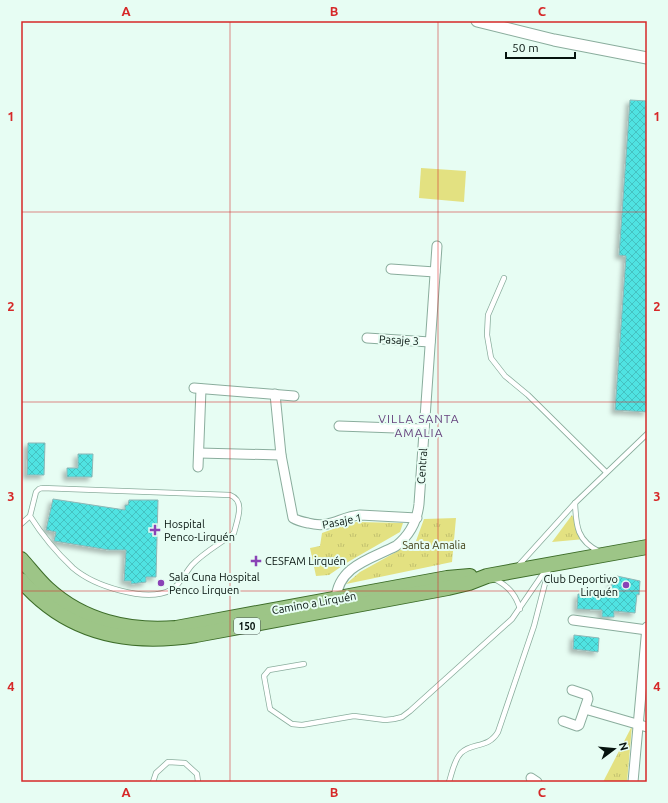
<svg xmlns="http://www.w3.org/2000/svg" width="668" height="803" font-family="Ubuntu,sans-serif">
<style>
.grass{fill:url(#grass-tufts)}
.garden{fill:#e3e181}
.building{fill:url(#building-cross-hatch);stroke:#8db7b6;filter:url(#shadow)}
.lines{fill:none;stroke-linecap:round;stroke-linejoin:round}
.service-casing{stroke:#8aad9d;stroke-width:6}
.minor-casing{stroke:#8aad9d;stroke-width:11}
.tertiary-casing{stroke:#8aad9d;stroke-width:13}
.primary-casing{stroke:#3d6d29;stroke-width:16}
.service{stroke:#fff;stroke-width:4.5}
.minor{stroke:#fff;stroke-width:9}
.tertiary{stroke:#fff;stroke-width:11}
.primary{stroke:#9dc587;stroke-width:14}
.grid{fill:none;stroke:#d62828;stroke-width:1;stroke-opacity:0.55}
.poi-dot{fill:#8a43b6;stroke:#e7fdf3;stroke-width:1.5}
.labels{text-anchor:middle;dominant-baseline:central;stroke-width:4;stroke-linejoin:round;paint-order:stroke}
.shield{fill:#e7fdf3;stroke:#4a5953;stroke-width:1}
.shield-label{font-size:10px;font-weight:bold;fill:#06130e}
.street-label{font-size:11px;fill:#06130e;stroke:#e7fdf3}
.poi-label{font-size:11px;fill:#06130e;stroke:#e7fdf3;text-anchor:start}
.park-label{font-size:11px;fill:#403e14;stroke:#e7fdf3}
.neighbourhood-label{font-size:12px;letter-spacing:1px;fill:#67447f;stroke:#e7fdf3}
.neatline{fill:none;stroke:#d62828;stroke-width:1.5}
.grid-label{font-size:13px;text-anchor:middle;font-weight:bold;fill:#d62828}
</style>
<defs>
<pattern id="grass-tufts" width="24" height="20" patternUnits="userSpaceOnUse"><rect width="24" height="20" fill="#e3e181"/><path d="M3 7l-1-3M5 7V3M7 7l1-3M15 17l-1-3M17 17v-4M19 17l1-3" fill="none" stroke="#c1c06e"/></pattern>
<pattern id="building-cross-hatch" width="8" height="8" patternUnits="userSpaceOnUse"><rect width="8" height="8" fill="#50e3e2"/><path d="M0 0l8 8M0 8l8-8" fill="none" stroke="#44c2c1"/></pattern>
<filter id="shadow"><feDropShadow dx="-3.5" dy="3.5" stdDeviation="2" flood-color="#0004"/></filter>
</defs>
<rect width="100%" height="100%" fill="#e7fdf3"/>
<g class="grass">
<polygon points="572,515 585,539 552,542"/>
<polygon points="456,518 452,562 346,584 360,572 416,541 424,519"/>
<polygon points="357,522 403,523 400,532 348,562 329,575 316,576 310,548 320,546 322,533 347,524"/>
<polygon points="632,726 627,782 603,782"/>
</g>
<polygon class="garden" points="421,168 466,171 464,202 419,198"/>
<g class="building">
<polygon points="630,100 647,101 647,412 615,410 626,256 619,255"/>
<polygon points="28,443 45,443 44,475 27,475"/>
<polygon points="78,454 93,454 92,477 67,477 67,468 78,468"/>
<polygon points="53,499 125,510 125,505 128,505 129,500 158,500 156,577 146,577 146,582 131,584 131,581 124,581 126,550 109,550 54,541 56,532 46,530"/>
<polygon points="617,576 640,581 639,595 637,594 635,613 614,611 614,617 602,617 602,610 577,609 578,594 603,596 604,589 611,590 613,579 617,578"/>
<polygon points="574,635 599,638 598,652 573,649"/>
</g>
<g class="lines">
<defs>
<g id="service">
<polyline points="504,278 488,315 487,335 491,358 505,376 528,395 606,472"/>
<path d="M 575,503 C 576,526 577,541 600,552"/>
<path d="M 21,524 L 30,516 L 36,492 L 39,489 L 42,488 L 230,495 C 246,501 237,520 234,533 C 220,544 204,552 192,565 C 185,573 180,585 171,590 C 146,603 94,586 73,568 C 57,553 42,535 30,516"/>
<polyline points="518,566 575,503 647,434"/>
<path d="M 494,579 C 508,585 516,595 520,609"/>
<polyline points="304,664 269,670 264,676 270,709 292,724 302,725 354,716 385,720 394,719 402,717 410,711 512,619 547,568"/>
<polyline points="153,782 156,773 168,762 185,763 197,774 198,782"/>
<path d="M 449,782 C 452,773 454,760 461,753 C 472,742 488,749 498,732 L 534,626 L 549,568"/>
</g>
<g id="minor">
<polyline points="391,269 435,272"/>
<polyline points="367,338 430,342"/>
<polyline points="194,388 294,396"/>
<path d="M 275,394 L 281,455 L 293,518 C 298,521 303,522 308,523 C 331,529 339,517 360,515 L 417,518"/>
<polyline points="339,426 424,429"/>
<polyline points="199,453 281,455"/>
<polyline points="198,467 201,389"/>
<path d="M 336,599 C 338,566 371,559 396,546 C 410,535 417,522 419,504 L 437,246"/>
<polyline points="573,620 647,630"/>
<polyline points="585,709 647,727"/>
<polyline points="563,721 577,726 579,725 588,699 587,695 572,690"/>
<polyline points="531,778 537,782"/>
<polyline points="633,782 647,627"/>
</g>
<polyline id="tertiary" points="477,21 554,40 647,58"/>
<g id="primary">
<path d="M 21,559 C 30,569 38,580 48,589 C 83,621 129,632 176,628 L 447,578 L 470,576"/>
<path d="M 21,580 C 67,634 128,646 196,635 L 448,588 L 469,583 L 487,576 L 647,547"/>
</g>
</defs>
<use href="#service" class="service-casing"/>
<use href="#minor" class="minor-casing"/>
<use href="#tertiary" class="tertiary-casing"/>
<use href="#primary" class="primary-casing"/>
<use href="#service" class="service"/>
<use href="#minor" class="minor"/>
<use href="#tertiary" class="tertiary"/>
<use href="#primary" class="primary"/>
</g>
<path class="grid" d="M 230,21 L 230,782M 438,21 L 438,782M 21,212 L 647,212M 21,402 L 647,402M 21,591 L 647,591"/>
<g class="poi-dot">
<path d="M153 524h4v4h4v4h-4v4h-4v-4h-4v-4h4z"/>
<path d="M254 555h4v4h4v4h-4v4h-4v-4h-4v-4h4z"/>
<circle cx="161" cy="583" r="4"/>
<circle cx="626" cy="585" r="4"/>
</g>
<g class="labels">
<rect class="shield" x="234" y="618" width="26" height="16" rx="3"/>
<g class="shield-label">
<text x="247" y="626">150</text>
</g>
<g class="street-label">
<text transform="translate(399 340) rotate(3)">Pasaje 3</text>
<text transform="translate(422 466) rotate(-86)">Central</text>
<text transform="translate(342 521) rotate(-11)">Pasaje 1</text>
<text transform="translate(314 603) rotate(-10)">Camino a Lirquén</text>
</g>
<g class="poi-label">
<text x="164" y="524">Hospital<tspan x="164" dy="13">Penco-Lirquén</tspan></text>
<text x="265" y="561">CESFAM Lirquén</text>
<text x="169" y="577">Sala Cuna Hospital<tspan x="169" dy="13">Penco Lirquen</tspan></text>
<text x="618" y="579" text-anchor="end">Club Deportivo<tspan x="618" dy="13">Lirquén</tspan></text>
</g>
<g class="park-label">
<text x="434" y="545">Santa Amalia</text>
</g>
<g class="neighbourhood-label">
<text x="419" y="418">VILLA SANTA<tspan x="419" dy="14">AMALIA</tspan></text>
</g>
</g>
<rect width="668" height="803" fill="none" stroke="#e7fdf3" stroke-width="44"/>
<g transform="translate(614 749) rotate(74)" stroke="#e7fdf3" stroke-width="3" paint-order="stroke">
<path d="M0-3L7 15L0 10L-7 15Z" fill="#06130e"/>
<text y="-6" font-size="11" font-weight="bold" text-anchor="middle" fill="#06130e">N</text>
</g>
<path d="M506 52v6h69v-6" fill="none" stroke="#06130e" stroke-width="2"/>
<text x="512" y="52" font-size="12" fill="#06130e" stroke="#e7fdf3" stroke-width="3" paint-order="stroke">50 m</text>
<rect x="22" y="22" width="624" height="759" class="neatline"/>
<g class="grid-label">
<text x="126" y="16">A</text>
<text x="334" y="16">B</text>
<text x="542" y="16">C</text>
<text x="11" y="121">1</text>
<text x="657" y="121">1</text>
<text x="11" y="311">2</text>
<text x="657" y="311">2</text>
<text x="11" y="501">3</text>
<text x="657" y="501">3</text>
<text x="11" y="691">4</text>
<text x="657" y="691">4</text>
<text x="126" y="797">A</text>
<text x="334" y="797">B</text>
<text x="542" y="797">C</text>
</g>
</svg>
